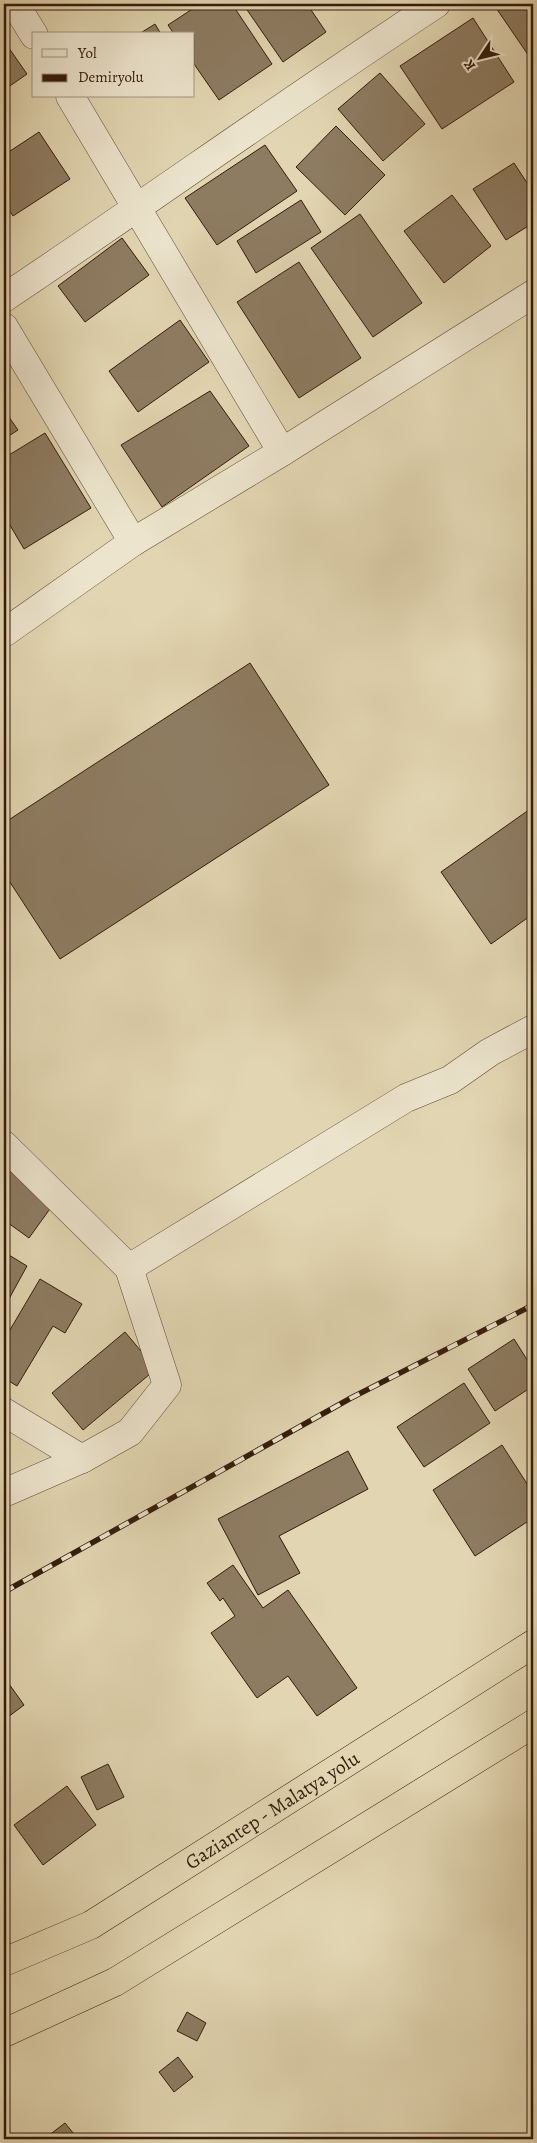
<svg xmlns="http://www.w3.org/2000/svg" width="537" height="2143" font-family="Alegreya,serif">
<style>
.building{fill:#8e7c62;stroke:#341b0b}
.lines{fill:none;stroke-linecap:round;stroke-linejoin:round}
.minor-casing{stroke:#604a35;stroke-width:29}
.highway-casing{stroke:#341b0b;stroke-width:29}
.minor{stroke:#ece4cd;stroke-width:28}
.highway{stroke:#e2d6b2;stroke-width:28}
.rail-casing{stroke:#341b0b;stroke-width:5.5}
.rail{stroke:#ece4cd;stroke-width:4;stroke-dasharray:11;stroke-linecap:butt}
.labels{text-anchor:middle;dominant-baseline:central;stroke-width:5;stroke-linejoin:round;paint-order:stroke}
.street-label{font-size:20px;fill:#341b0b;stroke:#ece4cd}
</style>
<rect width="100%" height="100%" fill="#e2d6b2"/>
<filter id="stains"><feTurbulence type="fractalNoise" baseFrequency=".004" numOctaves="4"/><feColorMatrix values="0 0 0 0 .2 0 0 0 0 .09 0 0 0 0 .02 0 0 0 .5 -.17"/></filter>
<radialGradient id="worn" r=".72"><stop offset=".6" stop-color="#630" stop-opacity="0"/><stop offset="1" stop-color="#630" stop-opacity=".3"/></radialGradient>
<g class="building">
<polygon points="200,4 232,4 272,64 219,100 194,64 194,34 174,34 168,25"/>
<polygon points="243,4 307,4 326,32 283,62"/>
<polygon points="361,4 371,4 365,9"/>
<polygon points="496,4 533,4 533,62 494,5"/>
<polygon points="473,18 514,82 442,129 400,66"/>
<polygon points="155,24 161,34 139,34"/>
<polygon points="4,41 27,74 4,90"/>
<polygon points="380,73 425,124 383,161 338,109"/>
<polygon points="336,126 385,175 345,215 296,167"/>
<polygon points="39,132 70,179 13,216 4,202 4,155"/>
<polygon points="265,145 297,191 217,245 185,198"/>
<polygon points="514,163 533,192 533,223 506,240 473,189"/>
<polygon points="452,195 491,246 444,283 404,231"/>
<polygon points="301,200 321,232 256,273 237,241"/>
<polygon points="360,214 422,303 373,337 311,248"/>
<polygon points="122,238 149,275 85,322 58,286"/>
<polygon points="299,262 361,358 299,398 237,302"/>
<polygon points="180,320 209,362 138,412 109,371"/>
<polygon points="210,391 249,446 162,507 121,445"/>
<polygon points="4,410 18,430 4,439"/>
<polygon points="45,433 91,508 24,549 4,515 4,458"/>
<polygon points="250,663 329,785 60,959 4,873 4,823"/>
<polygon points="533,807 533,914 491,944 441,872"/>
<polygon points="4,1160 57,1199 29,1238 4,1220"/>
<polygon points="4,1252 27,1266 4,1308"/>
<polygon points="40,1279 82,1304 65,1333 53,1326 17,1386 4,1378 4,1340"/>
<polygon points="125,1332 156,1369 83,1430 52,1393"/>
<polygon points="514,1339 533,1369 533,1386 495,1411 468,1369"/>
<polygon points="464,1383 490,1423 424,1467 397,1427"/>
<polygon points="502,1445 533,1493 533,1518 475,1556 433,1490"/>
<polygon points="348,1451 368,1489 279,1536 300,1573 258,1595 218,1519"/>
<polygon points="233,1565 263,1608 288,1590 357,1688 317,1716 288,1676 257,1698 211,1633 235,1616 223,1598 220,1601 207,1583"/>
<polygon points="4,1677 24,1705 4,1720"/>
<polygon points="108,1764 124,1797 97,1810 81,1777"/>
<polygon points="67,1786 96,1825 43,1865 14,1825"/>
<polygon points="187,2012 206,2023 197,2041 177,2031"/>
<polygon points="178,2057 193,2077 174,2092 159,2072"/>
<polygon points="65,2123 78,2139 44,2139"/>
</g>
<g class="lines">
<defs>
<g id="minor">
<polyline points="15,4 34,35"/>
<polyline points="70,96 282,452"/>
<path d="M 4,298 C 149,201 290,100 436,4"/>
<polyline points="4,327 133,542"/>
<polyline points="4,633 133,542 282,452 533,294"/>
<polyline points="4,1145 129,1268 167,1385 130,1432 82,1459"/>
<polyline points="129,1268 406,1098 450,1080 490,1052 533,1029"/>
<polyline points="4,1412 82,1459 4,1493"/>
</g>
<g id="highway">
<path id="s1" d="M 4,1962 L 91,1925 L 533,1644"/>
<polyline points="4,2033 115,1982 533,1724"/>
</g>
</defs>
<use href="#minor" class="minor-casing"/>
<use href="#highway" class="highway-casing"/>
<use href="#minor" class="minor"/>
<use href="#highway" class="highway"/>
<defs>
<polyline id="rail" points="4,1592 351,1398 533,1305"/>
</defs>
<use href="#rail" class="rail-casing"/>
<use href="#rail" class="rail"/>
</g>
<g class="labels">
<g class="street-label">
<text stroke="none"><textPath href="#s1" startOffset="309">Gaziantep - Malatya yolu</textPath></text>
</g>
</g>
<rect width="537" height="2143" fill="none" stroke="#e2d6b2" stroke-width="20"/>
<rect x="5" y="5" width="527" height="2133" fill="none" stroke="#341b0b" stroke-width="2.5"/>
<rect x="10" y="10" width="517" height="2123" fill="none" stroke="#341b0b"/>
<rect x="32" y="32" width="162" height="65" fill="#ece4cd" stroke="#a2947f"/>
<rect x="42" y="49" width="25" height="8" fill="#ece4cd" stroke="#a2947f"/>
<text x="78" y="58" font-size="15" fill="#341b0b">Yol</text>
<rect x="42" y="74" width="25" height="8" fill="#341b0b" stroke="#a2947f"/>
<text x="78" y="82" font-size="15" fill="#341b0b">Demiryolu</text>
<g transform="translate(480 58) rotate(235)" stroke="#ece4cd" stroke-width="4" paint-order="stroke">
<path d="M0-4L9 19L0 12L-9 19Z" fill="#341b0b"/>
<text y="-8" font-size="14" font-weight="bold" text-anchor="middle" fill="#341b0b">K</text>
</g>
<rect width="100%" height="100%" filter="url(#stains)"/>
<rect width="100%" height="100%" fill="url(#worn)"/>
</svg>
